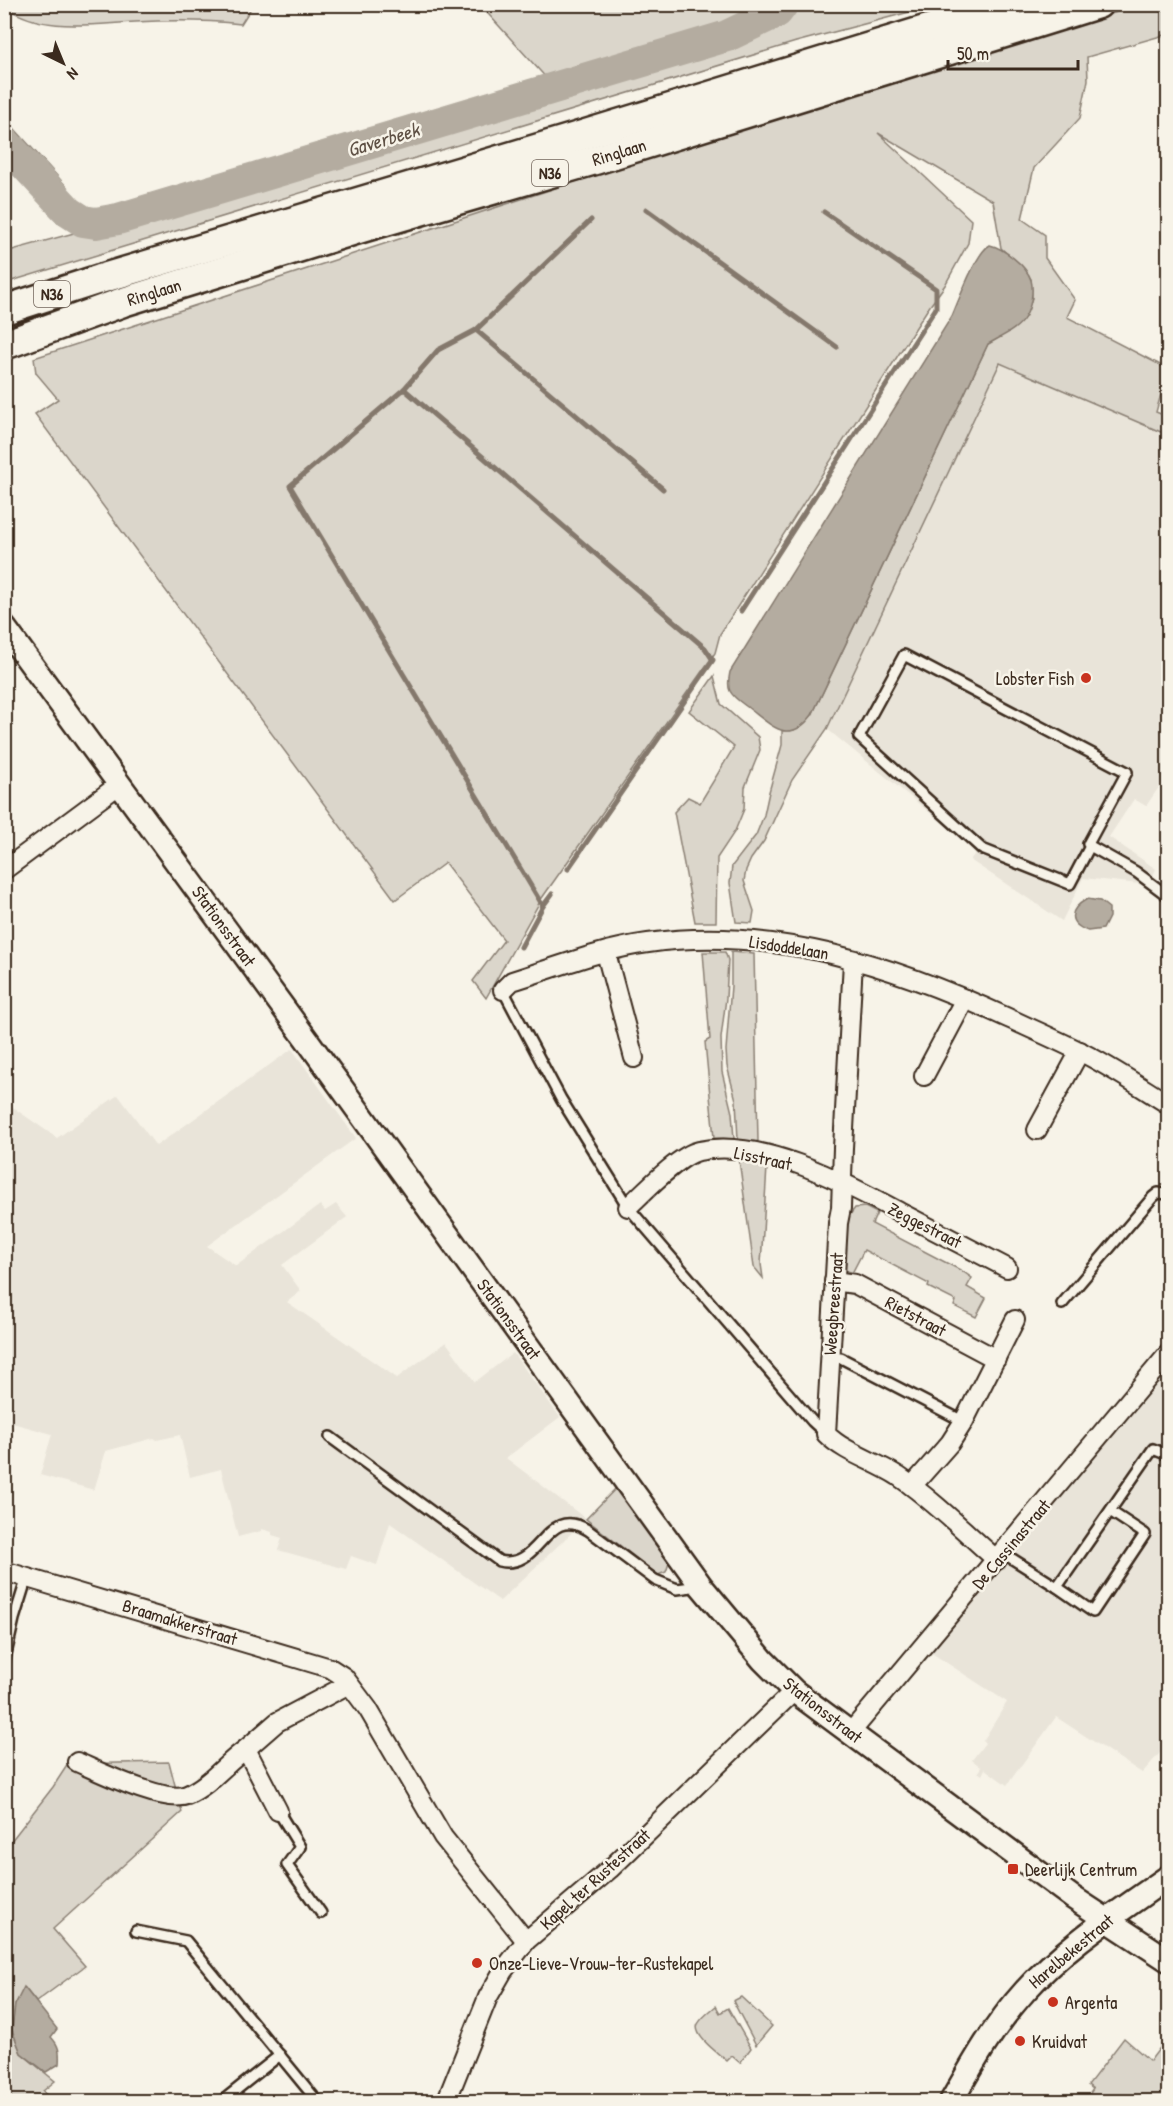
<svg xmlns="http://www.w3.org/2000/svg" width="1173" height="2106" font-family="'Patrick Hand',sans-serif">
<style>
.built{fill:#e9e4d9}
.green{fill:#dbd6cb;stroke:#8b8074;stroke-width:1.5}
.water{fill:#b4aca0;stroke:#84786c;stroke-width:1.5}
.lines{fill:none;stroke-linecap:round;stroke-linejoin:round}
.stream{stroke:#84786c;stroke-width:5}
.river{stroke:#b4aca0;stroke-width:32}
.service-casing{stroke:#3b2a1e;stroke-width:14}
.minor-casing{stroke:#3b2a1e;stroke-width:22}
.tertiary-casing{stroke:#3b2a1e;stroke-width:27}
.primary-casing{stroke:#3b2a1e;stroke-width:33}
.service{stroke:#f7f3e8;stroke-width:9}
.minor{stroke:#f7f3e8;stroke-width:18}
.tertiary{stroke:#f7f3e8;stroke-width:22}
.primary{stroke:#f7f3e8;stroke-width:28}
.poi-dot{fill:#c8321e;stroke:#f7f3e8;stroke-width:2}
.labels{text-anchor:middle;dominant-baseline:central;stroke-width:5;stroke-linejoin:round;paint-order:stroke}
.shield{fill:#f7f3e8;stroke:#73665b;stroke-width:1.5}
.shield-label{font-size:16px;font-weight:bold;fill:#3b2a1e}
.street-label{font-size:18px;fill:#3b2a1e;stroke:#f7f3e8}
.poi-label{font-size:18px;fill:#3b2a1e;stroke:#f7f3e8;text-anchor:start}
.water-label{font-size:20px;font-style:italic;fill:#5f5145;stroke:#f7f3e8}
</style>
<rect width="100%" height="100%" fill="#f7f3e8"/>
<filter id="ink" filterUnits="userSpaceOnUse"><feTurbulence type="fractalNoise" baseFrequency=".0167" numOctaves="2"/><feDisplacementMap in="SourceGraphic" scale="12" xChannelSelector="R" yChannelSelector="G"/><feConvolveMatrix kernelMatrix="1 2 1 2 8 2 1 2 1" color-interpolation-filters="sRGB"/></filter>
<g filter="url(#ink)">
<g class="built">
<polygon points="1000,363 1168,435 1168,774 1146,806 1134,799 1109,837 1156,869 1149,885 1083,878 1062,921 970,860 977,851 827,729"/>
<polygon points="292,1049 356,1138 207,1246 236,1266 320,1205 325,1211 336,1204 347,1217 282,1265 301,1291 287,1302 397,1378 446,1342 475,1382 513,1353 560,1417 506,1458 586,1519 500,1601 390,1523 377,1565 351,1556 346,1569 278,1550 282,1538 272,1535 272,1532 262,1529 261,1531 238,1537 221,1469 190,1477 180,1435 157,1440 154,1438 106,1451 94,1490 40,1475 52,1434 9,1422 5,1437 5,1102 57,1138 118,1095 156,1146"/>
<polygon points="1168,1367 1168,1744 1142,1773 1056,1717 1007,1785 985,1769 982,1775 978,1772 981,1767 972,1760 985,1743 983,1741 1007,1702 930,1652"/>
</g>
<g class="green">
<path d="M 4,5 L 5,4 L 253,5 L 241,24 C 206,20 171,20 135,22 C 90,24 44,33 5,7 Z"/>
<polygon points="480,5 775,5 750,21 648,54 550,82"/>
<path d="M 790,5 L 936,5 L 796,42 L 5,283 L 5,252 L 244,186 L 717,44 C 742,34 771,26 790,5 Z"/>
<polygon points="1140,5 1168,5 1168,34 1087,57 1088,80 1080,118 1034,168 1022,219 1045,235 1045,258 1075,300 1067,317 1168,369 1156,412 1168,417 1168,435 1000,363 827,729 792,780 764,841 751,859 746,870 744,881 754,911 752,923 736,922 730,883 732,866 756,835 764,815 769,792 782,745 782,731 794,730 812,715 988,344 1014,328 1025,317 1032,298 1031,279 1019,265 1001,248 993,201 878,133 971,220 968,243 945,285 927,310 720,634 715,653 542,898 486,998 473,981 504,940 445,863 395,900 35,414 58,399 36,373 34,358 749,125"/>
<polygon points="4,117 67,187 61,193 5,132"/>
<polygon points="714,676 721,704 758,737 760,750 745,787 744,809 735,831 717,858 716,922 695,922 674,812 688,797 700,803 734,747 689,711"/>
<polygon points="703,952 725,952 728,960 726,998 721,1038 722,1072 732,1113 734,1139 714,1138 705,1042 710,1039"/>
<polygon points="731,952 754,954 758,1141 756,1142 738,1140 736,1100 727,1066 726,1050 731,986"/>
<polygon points="739,1160 767,1167 761,1264 763,1278 754,1267"/>
<polygon points="865,1207 877,1213 872,1224 962,1271 972,1278 967,1287 986,1298 976,1317 954,1306 956,1301 928,1287 929,1284 864,1250 852,1273 843,1269 846,1220 855,1208"/>
<polygon points="619,1485 669,1563 666,1572 658,1575 586,1519"/>
<polygon points="169,1762 182,1812 53,1929 85,1966 36,2002 25,1988 15,2005 12,2030 21,2053 55,2081 43,2091 52,2101 6,2102 4,1850 53,1787 68,1764"/>
<polygon points="741,1997 772,2026 756,2045 733,2001"/>
<path d="M 716,2006 L 720,2013 L 728,2008 L 751,2048 L 740,2063 L 732,2056 L 727,2061 C 719,2054 692,2035 698,2024 C 702,2017 710,2011 716,2006 Z"/>
<polygon points="1124,2038 1150,2061 1162,2045 1168,2050 1168,2101 1085,2101 1093,2089 1088,2085"/>
</g>
<g class="water">
<path d="M 990,245 C 1003,248 1027,266 1031,280 C 1034,291 1031,307 1025,317 C 1018,330 1000,337 988,344 L 812,715 C 790,745 773,727 751,710 C 744,704 734,699 730,691 C 727,685 729,678 730,672 L 952,316 C 959,300 976,252 990,245 Z"/>
<path d="M 1087,899 L 1100,901 L 1109,908 L 1109,917 L 1103,929 L 1088,931 C 1067,923 1068,910 1087,899 Z"/>
<path d="M 24,1987 L 57,2029 L 51,2037 C 59,2045 60,2052 59,2064 L 46,2072 L 21,2053 L 12,2030 L 15,2005 Z"/>
</g>
<g class="lines">
<g class="stream">
<polyline points="646,209 837,347"/>
<polyline points="476,330 663,489"/>
<polyline points="404,389 705,648 713,660 568,869"/>
<polyline points="741,611 936,308 936,289 824,212"/>
<polyline points="543,906 290,486 404,389 438,350 476,330 591,220"/>
<polyline points="521,947 543,906 552,894"/>
</g>
<polyline class="river" points="4,142 69,212 83,221 96,223 118,219 727,36 777,12 783,4"/>
<defs>
<g id="service">
<polygon points="904,655 1127,772 1088,844 1090,846 1070,884 982,849 859,737"/>
<polyline points="1090,846 1136,872 1168,896"/>
<polyline points="503,990 561,1099 628,1207 812,1421 826,1434"/>
<polyline points="1062,1304 1153,1197 1158,1193 1168,1194"/>
<polyline points="829,1358 841,1358 957,1418"/>
<path d="M 330,1437 L 499,1561 C 542,1571 544,1503 588,1530 L 655,1580 L 677,1589 L 699,1586"/>
<polyline points="1110,1511 1145,1534 1093,1612 1057,1587 1153,1449 1168,1455"/>
<polyline points="1003,1553 1057,1587"/>
<polyline points="4,1663 14,1619 27,1577"/>
<polyline points="278,1811 300,1847 287,1865 321,1913"/>
<polyline points="136,1931 186,1941 318,2102"/>
<polyline points="221,2102 280,2055"/>
</g>
<g id="minor">
<polyline points="4,870 120,784"/>
<polyline points="606,953 634,1058"/>
<path d="M 853,961 L 843,1148 L 841,1208 L 838,1223 L 826,1434 C 845,1453 875,1461 898,1476 C 933,1500 965,1532 997,1560"/>
<path d="M 503,990 L 512,981 C 557,967 602,949 648,943 C 774,925 895,966 1008,1018 C 1032,1029 1055,1039 1079,1051 C 1110,1066 1139,1086 1168,1104"/>
<polyline points="924,1076 965,999"/>
<polyline points="1037,1130 1080,1051"/>
<path d="M 628,1207 C 644,1192 679,1155 699,1151 C 764,1137 850,1186 905,1215 C 939,1233 973,1250 1007,1268"/>
<polyline points="834,1281 855,1284 996,1359"/>
<polyline points="912,1486 950,1443 964,1421 1015,1320"/>
<polyline points="4,1571 330,1668 344,1677 368,1709 443,1837 526,1941"/>
<polyline points="851,1732 1168,1354"/>
<path d="M 77,1762 C 100,1772 165,1804 187,1795 C 210,1785 226,1763 246,1749"/>
<polyline points="278,1811 246,1749 277,1722 349,1684"/>
<polyline points="446,2102 488,1997 503,1971 526,1941 610,1869 794,1691"/>
</g>
<g id="tertiary">
<polyline points="4,627 310,1044 701,1586 763,1660 794,1691 1072,1897 1168,1960"/>
<path d="M 951,2102 C 973,2063 995,2024 1025,1991 C 1066,1945 1119,1912 1168,1877"/>
</g>
<g id="primary">
<polyline points="4,310 100,279 576,137 1010,4"/>
<polyline points="4,345 123,302 362,228 595,160 1098,4"/>
</g>
</defs>
<use href="#service" class="service-casing"/>
<use href="#minor" class="minor-casing"/>
<use href="#tertiary" class="tertiary-casing"/>
<use href="#primary" class="primary-casing"/>
<use href="#service" class="service"/>
<use href="#minor" class="minor"/>
<use href="#tertiary" class="tertiary"/>
<use href="#primary" class="primary"/>
</g>
</g>
<g class="poi-dot">
<circle cx="1086" cy="678" r="6"/>
<rect x="1007" y="1863" width="12" height="12" rx="3"/>
<circle cx="477" cy="1963" r="6"/>
<circle cx="1053" cy="2002" r="6"/>
<circle cx="1020" cy="2041" r="6"/>
</g>
<g class="labels">
<g class="shield">
<rect x="532" y="160" width="36" height="26" rx="4.5"/>
<rect x="34" y="281" width="36" height="26" rx="4.5"/>
</g>
<g class="shield-label">
<text x="550" y="173">N36</text>
<text x="52" y="294">N36</text>
</g>
<g class="street-label">
<text transform="translate(619 152) rotate(-17)">Ringlaan</text>
<text transform="translate(154 292) rotate(-17)">Ringlaan</text>
<text transform="translate(224 926) rotate(54)">Stationsstraat</text>
<text transform="translate(789 947) rotate(9)">Lisdoddelaan</text>
<text transform="translate(763 1158) rotate(12)">Lisstraat</text>
<text transform="translate(925 1225) rotate(27)">Zeggestraat</text>
<text transform="translate(833 1304) rotate(-86)">Weegbreestraat</text>
<text transform="translate(916 1316) rotate(28)">Rietstraat</text>
<text transform="translate(509 1319) rotate(54)">Stationsstraat</text>
<text transform="translate(1011 1544) rotate(-50)">De Cassinastraat</text>
<text transform="translate(180 1622) rotate(17)">Braamakkerstraat</text>
<text transform="translate(823 1710) rotate(38)">Stationsstraat</text>
<text transform="translate(595 1879) rotate(-42)">Kapel ter Rustestraat</text>
<text transform="translate(1071 1951) rotate(-40)">Harelbekestraat</text>
</g>
<g class="poi-label">
<text x="1074" y="678" text-anchor="end">Lobster Fish</text>
<text x="1025" y="1869">Deerlijk Centrum</text>
<text x="489" y="1963">Onze-Lieve-Vrouw-ter-Rustekapel</text>
<text x="1065" y="2002">Argenta</text>
<text x="1032" y="2041">Kruidvat</text>
</g>
<g class="water-label">
<text transform="translate(383 139) rotate(-17)">Gaverbeek</text>
</g>
</g>
<rect width="1173" height="2106" fill="none" stroke="#f7f3e8" stroke-width="24"/>
<rect x="12" y="12" width="1149" height="2082" fill="none" stroke="#3b2a1e" stroke-width="2" filter="url(#ink)"/>
<g transform="translate(63 63) rotate(137)" stroke="#f7f3e8" stroke-width="4.5" paint-order="stroke">
<path d="M0-4.5L10 22L0 15L-10 22Z" fill="#3b2a1e"/>
<text y="-9" font-size="16" font-weight="bold" text-anchor="middle" fill="#3b2a1e">N</text>
</g>
<path d="M948 60v9h130v-9" fill="none" stroke="#3b2a1e" stroke-width="3"/>
<text x="957" y="60" font-size="18" fill="#3b2a1e" stroke="#f7f3e8" stroke-width="4.5" paint-order="stroke">50 m</text>
</svg>
